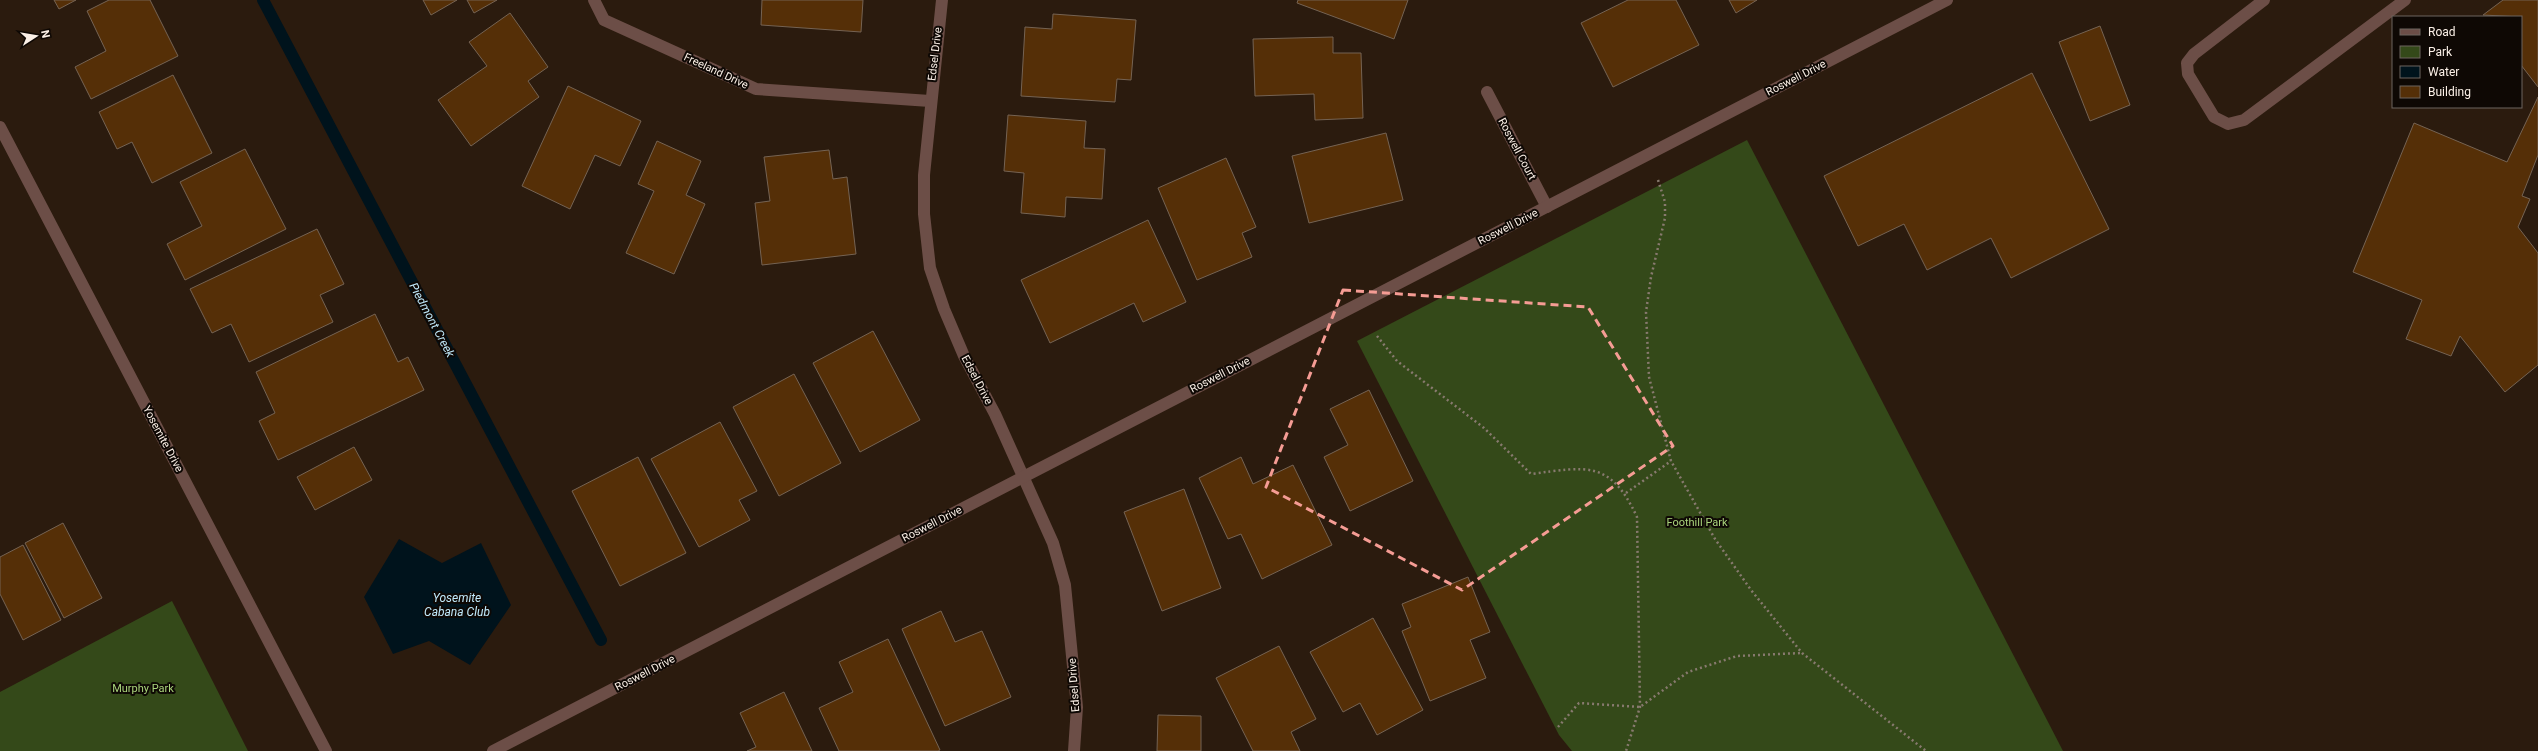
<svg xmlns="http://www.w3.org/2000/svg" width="2538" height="751" font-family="Roboto,sans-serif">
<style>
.green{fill:#344919}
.water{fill:#00131c}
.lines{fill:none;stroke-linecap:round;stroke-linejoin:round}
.stream{stroke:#00131c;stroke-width:12}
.building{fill:#552f07;stroke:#756353}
.path{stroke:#887a6f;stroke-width:2.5;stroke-dasharray:2 3;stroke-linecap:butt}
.service{stroke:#6c4e47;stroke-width:12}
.minor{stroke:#6c4e47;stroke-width:12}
.tertiary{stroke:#6c4e47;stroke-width:12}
.marked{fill:none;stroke:#f59c94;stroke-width:3;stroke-dasharray:8 5;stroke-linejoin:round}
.labels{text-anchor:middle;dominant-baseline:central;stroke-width:4;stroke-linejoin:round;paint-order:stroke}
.street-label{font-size:11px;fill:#fbf0e7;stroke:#0e0804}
.park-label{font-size:11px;fill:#aad47c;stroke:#0e0804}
.water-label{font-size:12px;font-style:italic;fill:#c1eafc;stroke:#0e0804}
</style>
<rect width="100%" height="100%" fill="#2b1b0e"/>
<g class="green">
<polygon points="1747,140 2063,751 1572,751 1559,735 1357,341"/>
<polygon points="172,601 248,751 0,751 0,692"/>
</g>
<polygon class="water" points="399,539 442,563 481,543 511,605 470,665 429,641 393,654 364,597"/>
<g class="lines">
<polyline class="stream" points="263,0 601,640"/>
</g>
<g class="building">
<polygon points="54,0 76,0 59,9"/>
<polygon points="109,0 150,0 178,56 91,99 75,67 106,51 87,11"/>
<polygon points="423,0 457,0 431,15"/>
<polygon points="467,0 497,0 474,13"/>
<polygon points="762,0 863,0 861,32 761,25"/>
<polygon points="1298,0 1408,0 1394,39 1297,3"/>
<polygon points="1628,0 1676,0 1699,45 1613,87 1581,23"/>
<polygon points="1729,0 1757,0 1736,13"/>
<polygon points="2503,0 2538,0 2538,87 2521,65 2521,17 2483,15"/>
<polygon points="510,13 548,67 528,81 539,97 471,146 438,100 487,66 469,42"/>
<polygon points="1053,14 1136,20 1131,80 1117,79 1115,102 1021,96 1025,27 1052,29"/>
<polygon points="2100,26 2130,105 2090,121 2059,42"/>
<polygon points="1333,37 1333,53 1361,53 1363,118 1315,120 1314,94 1255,96 1253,39"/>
<polygon points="2032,73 2109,229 2011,278 1991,238 1927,270 1904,224 1858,246 1824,176"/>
<polygon points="173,75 212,153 152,183 132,142 117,149 99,112"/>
<polygon points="568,86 641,121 620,166 595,155 570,209 522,186"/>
<polygon points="2538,97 2538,155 2522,196 2530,199 2518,227 2538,253 2538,365 2505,392 2460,336 2451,356 2406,339 2422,300 2353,272 2414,123 2507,162"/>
<polygon points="1008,115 1086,121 1084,148 1105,149 1102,199 1066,197 1065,217 1021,213 1024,173 1004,171"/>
<polygon points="1386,133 1403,200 1309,223 1292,156"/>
<polygon points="657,141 701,161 686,195 705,204 674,274 626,253 654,191 638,184"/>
<polygon points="245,149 286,229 185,280 167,244 202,226 180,182"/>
<polygon points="829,150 833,179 847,177 856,254 762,265 755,203 770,201 764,157"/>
<polygon points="1226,158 1256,227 1242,233 1252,257 1197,280 1158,188"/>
<polygon points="1148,220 1186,302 1143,322 1134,303 1050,343 1021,280"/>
<polygon points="317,229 344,284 320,295 333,322 249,362 231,324 212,333 190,289"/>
<polygon points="375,314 398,362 408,357 424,390 278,460 259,421 275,413 256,372"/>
<polygon points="873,331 920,420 860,452 813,363"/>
<polygon points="794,374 841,463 779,496 733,407"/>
<polygon points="1369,390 1413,481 1350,511 1324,457 1348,445 1330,409"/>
<polygon points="720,422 757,491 739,500 750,520 699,547 651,459"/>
<polygon points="354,447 372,480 315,510 297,477"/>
<polygon points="638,457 686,553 620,586 572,491"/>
<polygon points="1241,457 1253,484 1293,465 1332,545 1262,579 1241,534 1228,539 1199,478"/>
<polygon points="1184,489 1221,588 1162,611 1124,512"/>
<polygon points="63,523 102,598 64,618 25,543"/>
<polygon points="23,545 61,620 23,640 0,594 0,557"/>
<polygon points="1468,577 1490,632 1470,640 1486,678 1430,701 1402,631 1411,627 1402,604"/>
<polygon points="941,611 955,642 982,631 1011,697 945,726 902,629"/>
<polygon points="1373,618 1423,710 1377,735 1360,703 1343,712 1310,652"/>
<polygon points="888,639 940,750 938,751 839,751 819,708 853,692 839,662"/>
<polygon points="1279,646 1316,719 1291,732 1300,751 1253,751 1216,678"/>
<polygon points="784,692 812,751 747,751 756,747 740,713"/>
<polygon points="1158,715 1201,716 1201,751 1157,751"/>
</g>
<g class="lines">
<g class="path">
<polyline points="1658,180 1665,202 1665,218 1651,277 1646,312 1649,377 1671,461 1715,539 1751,590 1802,653 1926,751"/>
<path d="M 1377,336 L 1397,361 L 1484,428 L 1531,474 C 1586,467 1610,459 1637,517 L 1640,707 L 1626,751"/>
<polyline points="1626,493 1671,461"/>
<polyline points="1558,727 1579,703 1640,707 1688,672 1737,656 1801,653"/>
</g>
<polyline class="service" points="2264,0 2194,54 2187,63 2188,74 2214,117 2228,124 2244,120 2405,0"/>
<g class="minor">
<polyline points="594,0 604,20 756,89 930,101"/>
<polyline points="942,0 924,175 924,214 930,268 944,309 964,356 995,414 1053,543 1065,585 1077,707 1074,751"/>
<polyline points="1487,92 1547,207"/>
<polyline points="493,751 1947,0"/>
</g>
<polyline class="tertiary" points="0,127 326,751"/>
</g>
<path class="marked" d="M 1343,290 L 1588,307 L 1673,446 L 1462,590 L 1266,487 Z"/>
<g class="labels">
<g class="street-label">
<text transform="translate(935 54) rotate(-83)">Edsel Drive</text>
<text transform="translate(716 71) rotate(25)">Freeland Drive</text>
<text transform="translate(1796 78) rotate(-27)">Roswell Drive</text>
<text transform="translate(1517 149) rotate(62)">Roswell Court</text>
<text transform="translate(1508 227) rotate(-27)">Roswell Drive</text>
<text transform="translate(1220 375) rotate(-27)">Roswell Drive</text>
<text transform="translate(977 380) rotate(62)">Edsel Drive</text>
<text transform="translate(163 439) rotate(62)">Yosemite Drive</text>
<text transform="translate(932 524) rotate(-27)">Roswell Drive</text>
<text transform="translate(645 673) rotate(-27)">Roswell Drive</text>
<text transform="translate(1074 685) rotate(-94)">Edsel Drive</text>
</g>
<g class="park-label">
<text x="1697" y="522">Foothill Park</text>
<text x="143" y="688">Murphy Park</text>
</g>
<g class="water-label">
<text transform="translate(432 320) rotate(62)">Piedmont Creek</text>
<text x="457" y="598">Yosemite<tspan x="457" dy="14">Cabana Club</tspan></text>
</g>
</g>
<rect x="2392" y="16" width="130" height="92" fill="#0e0804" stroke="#6d655f"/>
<rect x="2400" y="29" width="20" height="6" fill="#6c4e47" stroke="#6d655f"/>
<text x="2428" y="36" font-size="12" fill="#fbf0e7">Road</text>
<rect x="2400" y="46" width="20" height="12" fill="#344919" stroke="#6d655f"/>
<text x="2428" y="56" font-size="12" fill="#fbf0e7">Park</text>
<rect x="2400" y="66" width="20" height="12" fill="#00131c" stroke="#6d655f"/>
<text x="2428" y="76" font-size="12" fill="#fbf0e7">Water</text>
<rect x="2400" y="86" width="20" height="12" fill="#552f07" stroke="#6d655f"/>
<text x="2428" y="96" font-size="12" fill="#fbf0e7">Building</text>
<g transform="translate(36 36) rotate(78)" stroke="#0e0804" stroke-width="3" paint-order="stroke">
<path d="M0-3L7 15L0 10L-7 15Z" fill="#fbf0e7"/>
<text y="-6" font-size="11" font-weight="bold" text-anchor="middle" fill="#fbf0e7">N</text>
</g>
</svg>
